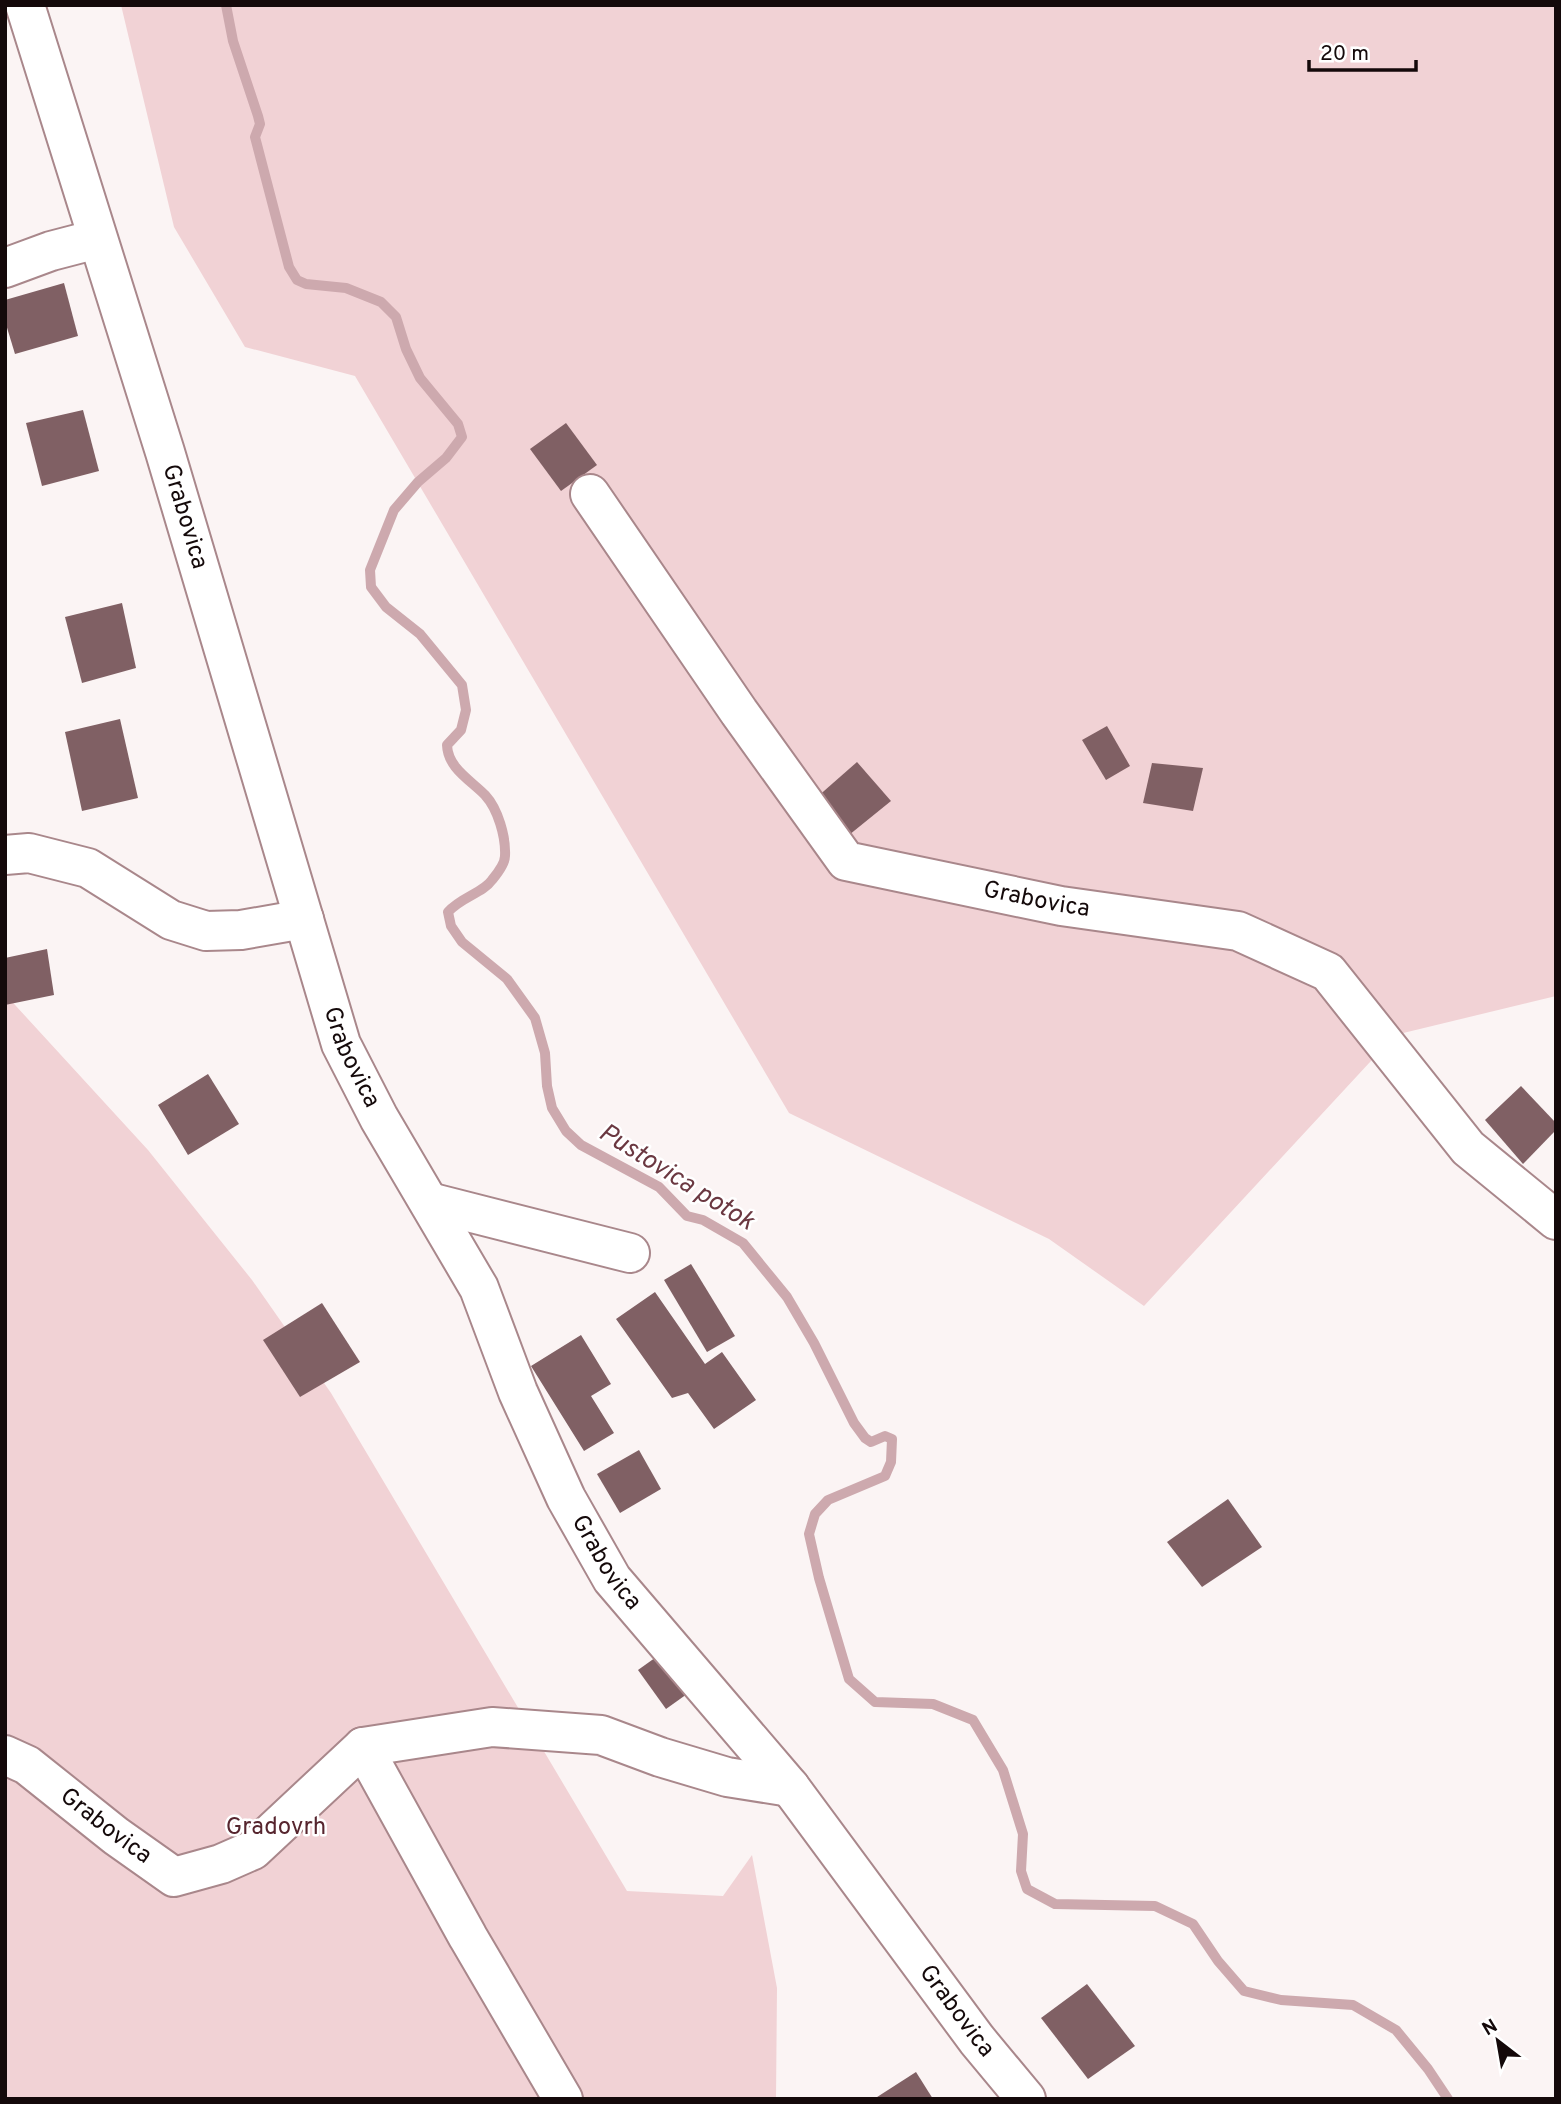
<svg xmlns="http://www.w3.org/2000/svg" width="1561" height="2104" font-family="Overpass,sans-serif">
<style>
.green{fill:#f1d2d5}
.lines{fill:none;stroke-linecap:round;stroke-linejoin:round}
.stream{stroke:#cda9ae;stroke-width:10}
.building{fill:#806064}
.minor-casing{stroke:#a9878b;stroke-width:42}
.minor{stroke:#fff;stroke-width:38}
.labels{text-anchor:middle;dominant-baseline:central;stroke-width:5;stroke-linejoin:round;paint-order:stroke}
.street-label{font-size:24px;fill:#14090a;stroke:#fff}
.park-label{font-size:24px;fill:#56252e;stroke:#fff}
.water-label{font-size:26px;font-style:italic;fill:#6b3841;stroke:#fff}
</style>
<rect width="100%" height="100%" fill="#fbf4f4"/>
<g class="green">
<polygon points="121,5 1556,5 1556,996 1395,1035 1144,1306 1049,1239 789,1113 355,376 245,347 174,227"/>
<polygon points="5,994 148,1150 252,1280 331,1393 627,1891 723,1896 752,1855 777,1988 776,2099 5,2099"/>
</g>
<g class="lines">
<path class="stream" d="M 226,5 L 233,41 L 258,116 L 260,124 L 255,137 L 289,267 L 297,280 L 306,284 L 346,288 L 381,302 L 396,317 L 406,349 L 420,378 L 458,424 L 462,437 L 446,458 L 418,482 L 394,510 L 370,570 L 371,587 L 386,607 L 420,634 L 462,685 L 466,710 L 461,730 L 447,745 C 448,768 469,779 485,795 C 498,809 506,837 505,856 C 505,864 497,874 492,880 C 483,893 461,897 448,912 L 451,926 L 462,942 L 507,979 L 535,1018 L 545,1053 L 547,1086 L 552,1108 L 566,1131 L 581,1145 L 659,1187 L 687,1216 L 703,1220 L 743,1243 L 787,1297 L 814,1343 L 854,1423 L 865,1438 L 871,1442 L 885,1436 L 892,1439 L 891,1462 L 885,1476 L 828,1500 L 815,1514 L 809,1534 L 819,1578 L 849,1679 L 875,1702 L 933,1704 L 973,1720 L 1003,1770 L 1023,1834 L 1021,1871 L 1027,1889 L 1055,1904 L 1155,1906 L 1193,1924 L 1218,1961 L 1244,1991 L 1281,2000 L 1353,2005 L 1396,2030 L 1428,2069 L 1448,2099"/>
</g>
<g class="building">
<polygon points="64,283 78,336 15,354 5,321 5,300"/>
<polygon points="83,410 99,471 42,486 26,423"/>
<polygon points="566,423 597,465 561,491 530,449"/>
<polygon points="122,603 136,668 82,683 65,617"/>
<polygon points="120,719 138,798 82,811 65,732"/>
<polygon points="1107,726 1130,766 1106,780 1082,740"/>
<polygon points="857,762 891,801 849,835 816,798"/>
<polygon points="1152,763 1203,768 1193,811 1143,803"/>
<polygon points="47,949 54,995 5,1005 5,958"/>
<polygon points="208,1074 239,1124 188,1155 158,1105"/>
<polygon points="1521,1086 1556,1123 1556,1130 1523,1164 1485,1120"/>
<polygon points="691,1264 735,1336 707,1352 664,1280"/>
<polygon points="655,1292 705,1364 722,1352 756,1400 714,1429 688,1393 672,1398 616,1319"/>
<polygon points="322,1303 360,1362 300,1397 263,1340"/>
<polygon points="581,1335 611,1384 591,1396 614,1433 584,1451 531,1366"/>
<polygon points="639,1450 661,1489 620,1513 597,1474"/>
<polygon points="1228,1499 1262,1547 1202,1587 1167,1542"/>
<polygon points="659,1655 687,1694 666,1709 638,1670"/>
<polygon points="1087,1984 1135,2046 1088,2079 1041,2018"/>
<polygon points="916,2072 933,2099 874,2099"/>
</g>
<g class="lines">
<defs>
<g id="minor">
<path id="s1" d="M 25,5 L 165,452 L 341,1044 L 379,1118 L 479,1288 L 518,1392 L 566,1498 L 612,1579 L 790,1787 L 977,2040 L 1026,2099"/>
<polyline points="5,268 51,251 97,239"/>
<path id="s2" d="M 590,494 L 739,712 L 846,861 L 1061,906 L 1238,931 L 1328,972 L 1468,1148 L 1556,1220"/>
<polyline points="5,855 29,853 88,868 171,920 206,931 241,930 304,919"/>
<polyline points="429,1202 630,1253"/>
<polyline points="363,1747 468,1937 563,2099"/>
<path id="s3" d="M 5,1755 L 27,1765 L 116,1836 L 174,1877 L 221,1864 L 253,1850 L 363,1747 L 492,1727 L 601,1735 L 660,1757 L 727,1777 L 790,1787"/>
</g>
</defs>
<use href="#minor" class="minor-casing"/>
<use href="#minor" class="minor"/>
</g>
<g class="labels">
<g class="street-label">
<text stroke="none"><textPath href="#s1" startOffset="536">Grabovica</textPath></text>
<text stroke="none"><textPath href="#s2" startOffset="642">Grabovica</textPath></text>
<text stroke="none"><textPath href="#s1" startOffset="1102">Grabovica</textPath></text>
<text stroke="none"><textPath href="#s1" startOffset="1670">Grabovica</textPath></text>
<text stroke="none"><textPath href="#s3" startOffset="124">Grabovica</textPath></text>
<text stroke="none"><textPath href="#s1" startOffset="2240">Grabovica</textPath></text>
</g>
<g class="park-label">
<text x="276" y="1828">Gradovrh</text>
</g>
<g class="water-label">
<text transform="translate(676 1178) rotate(32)">Pustovica potok</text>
</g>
</g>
<rect width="1561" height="2104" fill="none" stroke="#14090a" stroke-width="14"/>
<g transform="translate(1498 2041) rotate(329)" stroke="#ffffff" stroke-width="5" paint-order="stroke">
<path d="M0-5L12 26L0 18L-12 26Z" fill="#14090a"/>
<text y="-10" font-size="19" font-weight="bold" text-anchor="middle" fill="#14090a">N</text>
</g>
<path d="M1309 60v10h107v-10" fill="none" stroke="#14090a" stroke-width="3.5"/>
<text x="1320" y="60" font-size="21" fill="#14090a" stroke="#ffffff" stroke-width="5" paint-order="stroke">20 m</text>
</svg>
